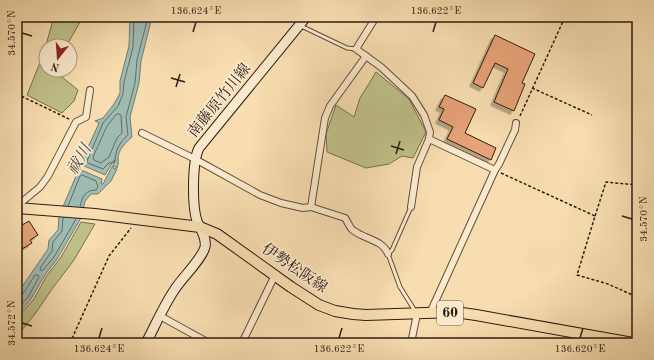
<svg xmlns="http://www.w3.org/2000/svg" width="654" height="360" font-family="'Old Standard TT','Noto Serif JP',serif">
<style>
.green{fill:#bfc089;stroke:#776e4e}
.water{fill:#9ebbb2;stroke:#727b72}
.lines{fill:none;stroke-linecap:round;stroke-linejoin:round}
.shore{stroke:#666b62;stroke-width:1}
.building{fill:#e7a377;stroke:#2f1b12;filter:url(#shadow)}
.service-casing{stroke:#614c3a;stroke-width:5}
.minor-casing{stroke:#614c3a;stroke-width:8}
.secondary-casing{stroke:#2f1b12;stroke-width:11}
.primary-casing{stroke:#2f1b12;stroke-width:12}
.path{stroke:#2f1b12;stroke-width:1.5;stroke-dasharray:3 2;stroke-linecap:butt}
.service{stroke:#fae9cc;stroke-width:3}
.minor{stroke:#fae9cc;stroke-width:6}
.secondary{stroke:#fae9cc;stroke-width:9}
.primary{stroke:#f7ddb0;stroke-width:10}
.ticks{fill:none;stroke:#2f1b12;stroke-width:1.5}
.labels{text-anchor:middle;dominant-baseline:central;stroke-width:3.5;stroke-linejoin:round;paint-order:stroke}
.shield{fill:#fae9cc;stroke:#6c594a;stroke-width:1}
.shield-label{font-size:14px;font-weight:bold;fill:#2f1b12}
.street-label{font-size:15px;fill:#2f1b12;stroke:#fae9cc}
.water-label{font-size:16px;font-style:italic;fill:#504b42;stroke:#fae9cc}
.neatline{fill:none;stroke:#2f1b12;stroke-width:1.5}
.ticks-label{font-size:10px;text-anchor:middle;fill:#2f1b12}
</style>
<defs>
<filter id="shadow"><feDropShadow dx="-3.5" dy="3.5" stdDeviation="0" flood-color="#0004"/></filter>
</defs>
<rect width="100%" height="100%" fill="#f7ddb0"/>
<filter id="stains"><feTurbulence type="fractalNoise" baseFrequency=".005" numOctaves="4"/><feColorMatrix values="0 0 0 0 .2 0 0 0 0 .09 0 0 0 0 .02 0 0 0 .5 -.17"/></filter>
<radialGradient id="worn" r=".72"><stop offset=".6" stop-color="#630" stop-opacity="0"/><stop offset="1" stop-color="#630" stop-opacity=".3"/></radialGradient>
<g class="green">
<polygon points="54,17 83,17 68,43 77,54 71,62 70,63 70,46 46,46 46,70 60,70 57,73 78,90 74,101 62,113 27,95 43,55"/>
<polygon points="376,72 409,99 426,132 413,158 402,156 389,164 366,168 327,152 326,134 336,105 354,117 360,98"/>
<polygon points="81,222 95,224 74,260 52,289 35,314 17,336 17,318 34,299 46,277 61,257"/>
</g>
<path class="water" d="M 130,17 L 152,17 L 141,61 L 139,83 L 130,117 L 132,137 C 126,142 119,149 118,157 C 118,161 119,163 117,168 L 114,166 L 113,168 L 117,169 L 111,181 L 98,194 L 91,194 L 85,201 L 81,218 L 57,259 L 45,275 L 31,299 L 17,316 L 17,294 L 48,249 L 49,240 L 58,230 L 59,216 L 79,169 L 102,179 L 101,184 L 103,184 L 115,161 L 114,160 L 105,175 L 82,165 L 85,154 L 99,123 L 95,121 L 103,118 L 114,104 L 120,93 L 120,81 L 129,46 Z"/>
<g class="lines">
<g class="shore">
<path d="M 134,17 L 133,47 L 124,82 L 123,94 L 118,106 L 103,123 L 87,161 L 88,163 L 103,169 L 109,163 L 115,162 C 115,151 119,143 128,135 L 126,117 L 135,83 L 137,60 L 148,17"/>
<polygon points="117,114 119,114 121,115 122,133 117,138 109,157 101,163 94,160 93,157 107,126"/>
<path d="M 68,206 L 80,176 L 82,175 L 96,181 L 98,187 L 96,190 C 85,190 82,197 80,207"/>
<polyline points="63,218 62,231 53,242 52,251 40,268 41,271 43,270 54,257 76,219"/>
<polyline points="17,296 21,296 25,291 35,275 38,275 39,277 28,297 17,309"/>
</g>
</g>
<g class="building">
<polygon points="495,35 535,54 522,83 525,84 514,111 494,102 508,69 495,63 483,88 473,83"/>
<polygon points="445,95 476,109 465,133 496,148 491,160 447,139 453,127 439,120 444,109 439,107"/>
<polygon points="29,221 38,235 30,240 32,243 17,252 17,228"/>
</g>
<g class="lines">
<defs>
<g id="service">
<polyline points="301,26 347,48 356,49"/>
<polyline points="411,207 392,250 388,254 400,287 415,311"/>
</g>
<g id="minor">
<polyline points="376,17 356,49 381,67 412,96 424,115 430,132 429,139 417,167 411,207"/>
<path d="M 142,133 L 195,159 L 260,195 L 281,203 L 303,208 L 311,207 L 345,218 C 348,222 350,229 354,231 C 365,239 383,240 388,254"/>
<polyline points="429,139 495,170"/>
<polyline points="17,206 40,187 48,176 76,122 86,117 90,90"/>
<polyline points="311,207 325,118 330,106 366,56"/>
<polyline points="430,313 495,170 499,164 515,130 516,123"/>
<polyline points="160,316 209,343"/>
<polyline points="242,343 275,275"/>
<polyline points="411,343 417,314"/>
</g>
<path id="secondary" d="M 146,343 C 155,326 164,305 175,289 C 182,278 202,259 205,247 C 207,237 200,229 197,221 C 192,206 192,162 199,148 L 306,17"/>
<polyline id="primary" points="17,208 95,214 200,227 217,234 291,287 319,305 335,311 353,314 366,315 455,312 476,315 633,343"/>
</defs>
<use href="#service" class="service-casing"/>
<use href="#minor" class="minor-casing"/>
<use href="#secondary" class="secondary-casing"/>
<use href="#primary" class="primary-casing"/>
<g class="path">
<polyline points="532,88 592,115"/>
<polyline points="17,94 69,119"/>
<polyline points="520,116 565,17"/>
<polyline points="501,173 595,216 577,275 608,284 637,297"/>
<polyline points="595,216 606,182 637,185"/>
<polyline points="70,343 109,256 131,228"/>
</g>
<use href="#service" class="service"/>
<use href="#minor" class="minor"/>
<use href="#secondary" class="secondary"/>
<use href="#primary" class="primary"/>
</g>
<path class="ticks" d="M 193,32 L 196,22M 433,32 L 436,22M 22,33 L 32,36M 171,78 L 185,82M 176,87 L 180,74M 391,146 L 404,150M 396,154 L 400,141M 622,216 L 632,219M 22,323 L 32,326M 99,338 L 102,328M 339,338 L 342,328M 580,338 L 583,328"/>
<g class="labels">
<rect class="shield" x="437" y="301" width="26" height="24" rx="3"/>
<g class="shield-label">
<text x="450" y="313">60</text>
</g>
<g class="street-label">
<text transform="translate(220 101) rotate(-51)">南藤原竹川線</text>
<text transform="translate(294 269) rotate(34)">伊勢松阪線</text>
</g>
<g class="water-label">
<text transform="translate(80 160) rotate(-60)">祓川</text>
</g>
</g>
<rect width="654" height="360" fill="none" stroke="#f7ddb0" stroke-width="44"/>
<g transform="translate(58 58) rotate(197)"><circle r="19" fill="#fae9cc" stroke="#a99782"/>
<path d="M0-3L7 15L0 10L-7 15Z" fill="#8f2418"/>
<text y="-6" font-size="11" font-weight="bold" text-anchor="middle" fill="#2f1b12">N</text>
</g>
<rect x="22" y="22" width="610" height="316" class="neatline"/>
<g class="ticks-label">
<text x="196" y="14">136.624°E</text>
<text x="436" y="14">136.622°E</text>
<text transform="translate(11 33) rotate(-90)" y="4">34.570°N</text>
<text transform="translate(643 219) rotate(-90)" y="4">34.570°N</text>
<text transform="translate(11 323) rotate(-90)" y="4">34.572°N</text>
<text x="99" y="352">136.624°E</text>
<text x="339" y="352">136.622°E</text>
<text x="580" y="352">136.620°E</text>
</g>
<rect width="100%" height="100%" filter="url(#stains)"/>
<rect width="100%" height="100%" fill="url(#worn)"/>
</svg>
